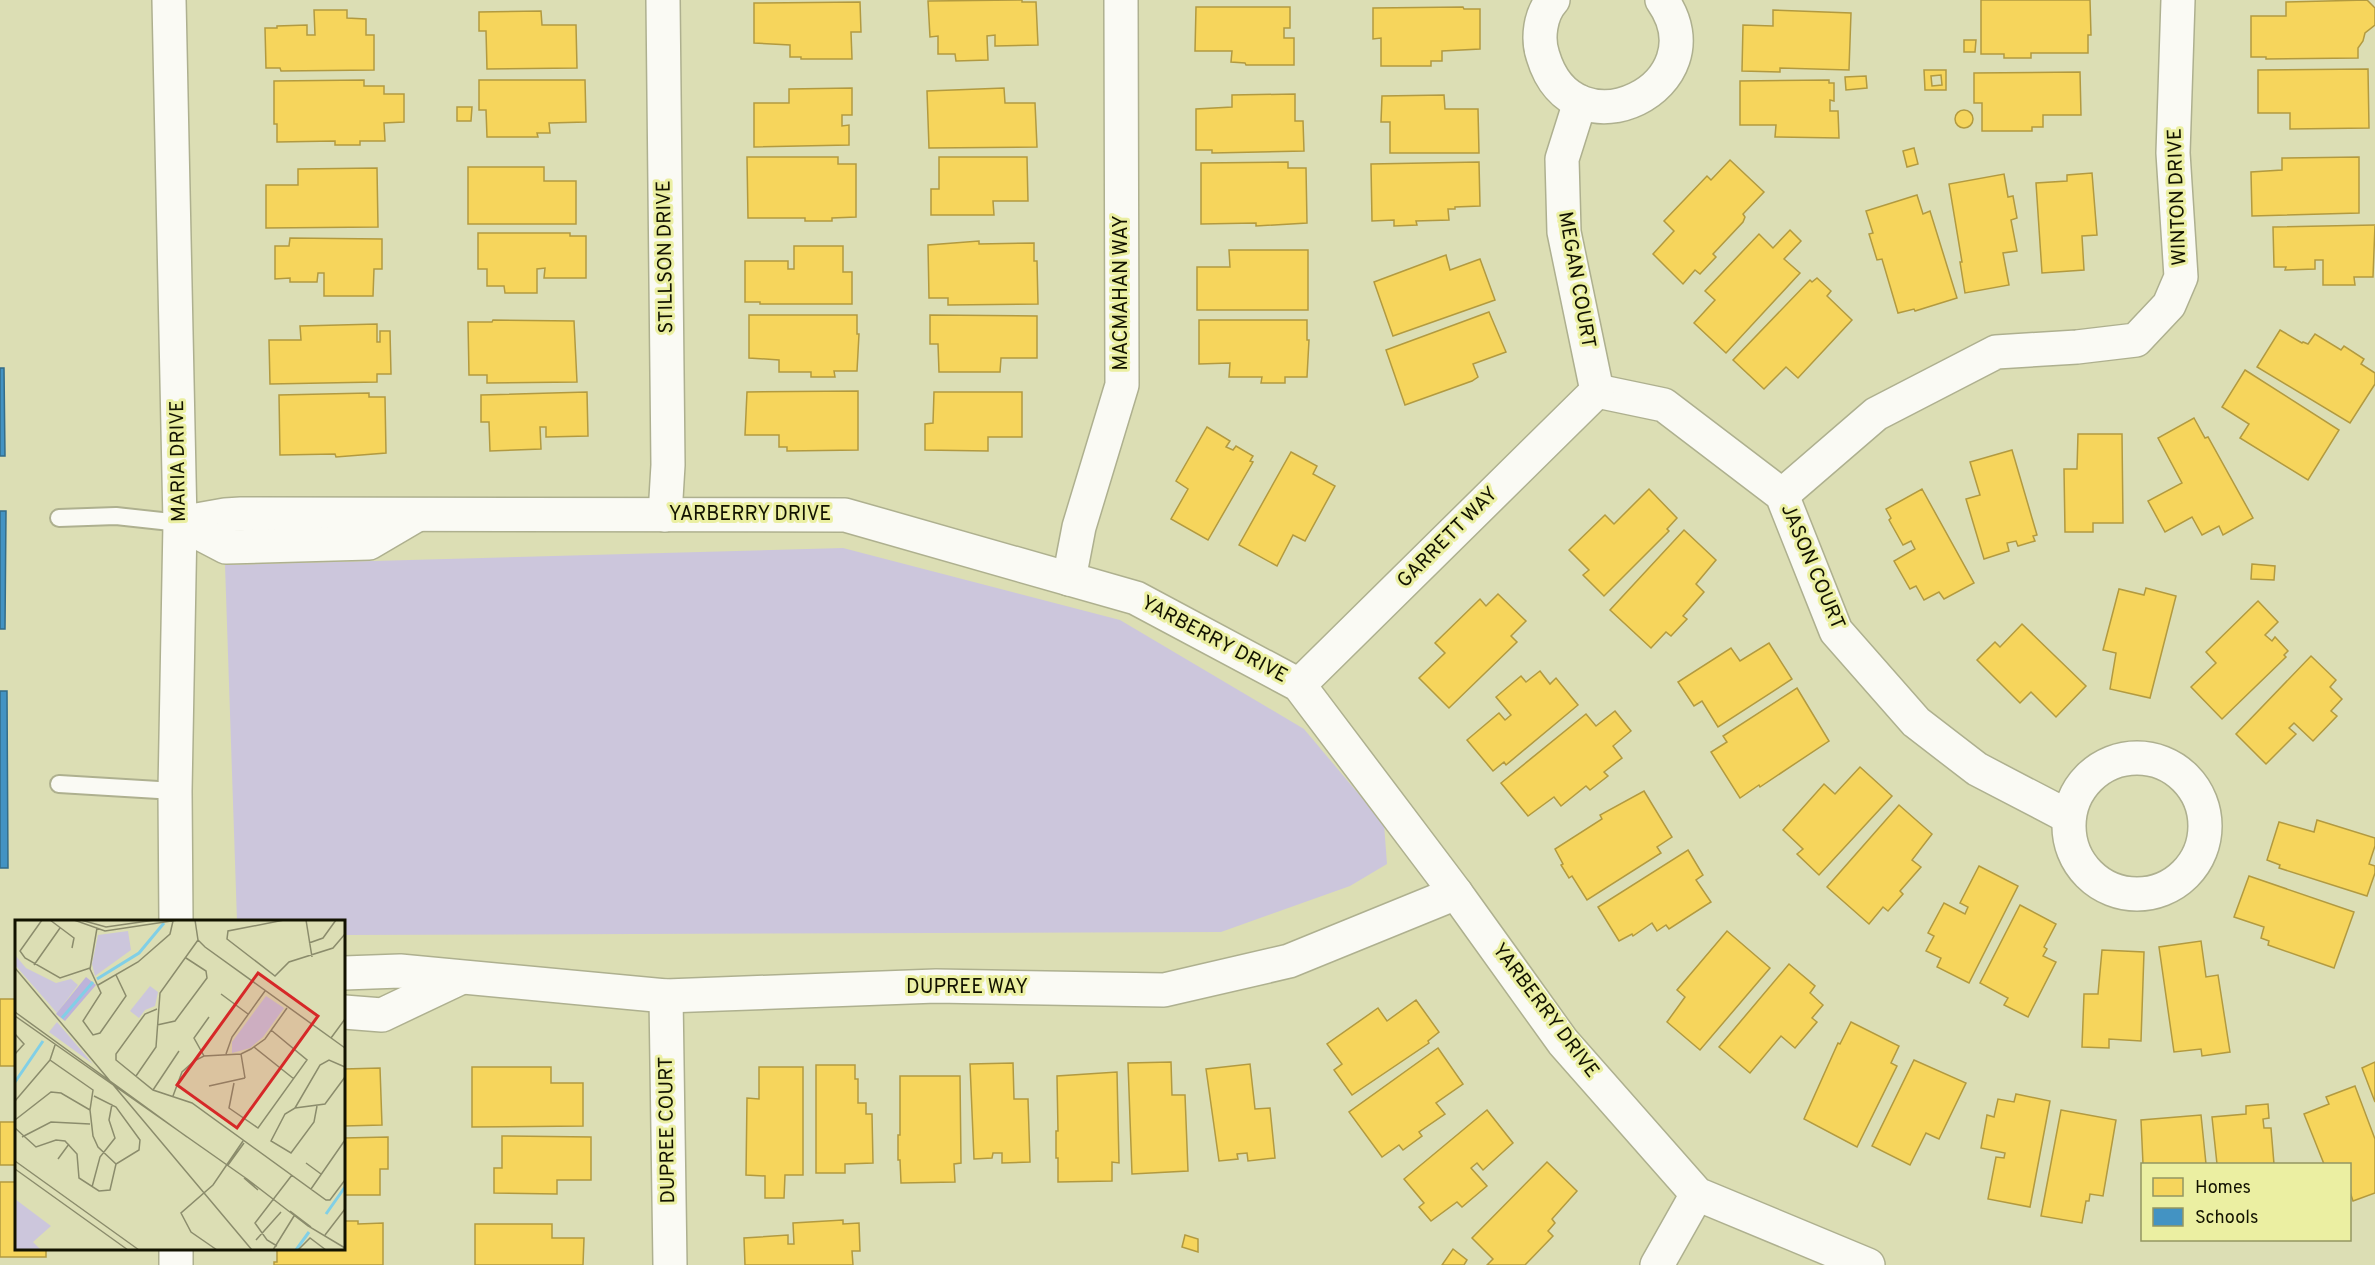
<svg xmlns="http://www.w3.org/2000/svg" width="2375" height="1265" font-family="Overpass,sans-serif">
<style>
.green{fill:#ccc6dc}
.homes{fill:#f6d55c;stroke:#b29a40;stroke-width:1.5;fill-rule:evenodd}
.schools{fill:#4393c3;stroke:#346c88;stroke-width:1.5}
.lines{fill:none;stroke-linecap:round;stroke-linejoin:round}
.service-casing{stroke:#aeb08f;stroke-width:20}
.minor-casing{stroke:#aeb08f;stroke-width:36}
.tertiary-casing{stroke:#aeb08f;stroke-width:36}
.service{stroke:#fafaf4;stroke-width:16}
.minor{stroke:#fafaf4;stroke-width:33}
.tertiary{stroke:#fafaf4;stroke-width:33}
.labels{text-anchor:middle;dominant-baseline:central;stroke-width:6;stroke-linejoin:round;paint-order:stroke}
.street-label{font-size:20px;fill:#121200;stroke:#ebefa2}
.inset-river{fill:none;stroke:#81cfe6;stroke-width:3}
.inset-road{fill:none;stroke:#8b8c6c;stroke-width:1.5}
.view{fill:#d62828;fill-opacity:0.15;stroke:#d62828;stroke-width:3}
.inset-edge{fill:none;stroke:#121200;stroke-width:3}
</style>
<rect width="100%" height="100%" fill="#dcdeb4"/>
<polygon class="green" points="843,548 1120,620 1304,729 1384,824 1387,864 1350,886 1221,932 344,935 344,922 237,921 225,565"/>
<g class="homes">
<polygon points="1022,0 1022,2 1036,2 1038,45 995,46 995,35 987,36 988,60 956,61 955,54 938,54 938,36 930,37 928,1"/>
<polygon points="1981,0 2090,0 2091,35 2088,35 2088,53 2031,53 2031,58 2004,58 2004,54 1981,54"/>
<polygon points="2367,0 2375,8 2375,25 2365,33 2363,41 2358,48 2358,58 2266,59 2266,57 2251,57 2251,16 2286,16 2286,2"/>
<polygon points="860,2 861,32 851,32 852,59 801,59 801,57 790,57 790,45 754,43 754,3"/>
<polygon points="1196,7 1290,7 1290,28 1284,28 1284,38 1294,38 1294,65 1246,65 1245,63 1231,62 1232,51 1195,51"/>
<polygon points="1463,7 1464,9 1480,9 1480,49 1442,51 1442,61 1431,61 1431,66 1381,66 1381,38 1373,39 1373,8"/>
<polygon points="314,10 347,10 347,18 366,19 366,35 374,35 374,70 281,71 280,68 266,68 265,28 277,28 277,26 307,25 307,35 315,35"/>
<polygon points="1773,10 1851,13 1849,70 1780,68 1780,72 1742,71 1743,25 1773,26"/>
<polygon points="541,11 542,25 576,25 577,68 487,69 486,31 479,31 479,12"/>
<polygon points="1964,40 1976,40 1975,52 1964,52"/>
<polygon points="2368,69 2369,128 2290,129 2290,113 2258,113 2258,70"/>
<path d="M 1924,70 L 1946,70 L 1946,90 L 1925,90 ZM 1941,75 L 1942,85 L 1932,86 L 1931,76 Z"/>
<polygon points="2080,72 2081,115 2043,115 2043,127 2032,127 2032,131 1982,131 1982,103 1974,103 1974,73"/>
<polygon points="1866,76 1867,88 1846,90 1845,77"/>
<polygon points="364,80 364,86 384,86 384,94 404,94 404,122 384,123 385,141 360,141 360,145 335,145 335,141 277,142 277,124 274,124 274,81"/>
<polygon points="479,80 585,80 586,122 549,123 550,133 537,133 538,137 487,137 486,110 479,110"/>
<polygon points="1829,80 1829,83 1834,83 1834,101 1830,100 1830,111 1838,111 1839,138 1775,137 1776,125 1740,125 1740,81"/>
<polygon points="852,88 852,115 842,115 842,126 849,125 849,145 754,147 754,103 789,103 789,89"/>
<polygon points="1004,88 1005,103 1035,103 1037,147 929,148 927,91"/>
<polygon points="1295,94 1295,121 1303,121 1304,151 1212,153 1212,150 1196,150 1196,109 1232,107 1232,95"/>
<polygon points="1444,95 1445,109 1478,109 1479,153 1390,153 1390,122 1381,122 1382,96"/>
<polygon points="457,107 472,107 471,121 457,121"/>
<circle cx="1964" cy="119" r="9"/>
<polygon points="1914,148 1918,164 1907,167 1903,151"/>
<polygon points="747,157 838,157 838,164 856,164 856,217 832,218 832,221 805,221 805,218 748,218"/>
<polygon points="939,157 1027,157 1028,201 993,201 994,215 931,215 931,189 939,189"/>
<polygon points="2359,157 2359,213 2252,216 2251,172 2282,170 2282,158"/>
<polygon points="1730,160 1764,192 1743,214 1745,217 1743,222 1713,254 1716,257 1700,274 1695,270 1683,284 1653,254 1674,231 1664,221 1707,176 1711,180"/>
<polygon points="1288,162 1288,168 1306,168 1307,223 1256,226 1256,223 1201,224 1201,163"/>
<polygon points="1479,162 1480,206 1455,207 1455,209 1448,209 1449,220 1416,221 1417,225 1394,226 1394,220 1372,221 1371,164"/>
<polygon points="468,167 544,167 544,181 576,181 576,224 468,224"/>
<polygon points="377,168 378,227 266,228 266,185 298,185 298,169"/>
<polygon points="2092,173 2097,235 2082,236 2084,270 2042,273 2036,183 2067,181 2067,175"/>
<polygon points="2004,174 2008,197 2013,196 2017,218 2011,220 2017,251 2003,253 2009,285 1965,293 1960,262 1962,262 1949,184"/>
<polygon points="1917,195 1923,214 1930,211 1957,298 1915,311 1914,309 1898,313 1882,259 1877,260 1869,234 1873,233 1866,211"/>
<polygon points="2375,225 2373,277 2354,277 2355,285 2323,285 2323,260 2315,260 2315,269 2285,270 2286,267 2274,267 2273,227"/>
<polygon points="1790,230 1801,241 1784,259 1800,273 1726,353 1694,323 1715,300 1705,291 1759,234 1773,248"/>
<polygon points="478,233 570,233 570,236 586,236 586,278 544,278 545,268 537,269 537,293 505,293 504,286 487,286 487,269 478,269"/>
<polygon points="290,238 382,239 382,269 374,269 373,296 324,296 324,273 318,273 317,282 290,282 290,278 275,279 275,246 289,246"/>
<polygon points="979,241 979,244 1034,243 1034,261 1037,261 1038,304 948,305 948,298 929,298 928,245"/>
<polygon points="794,246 843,246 843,272 852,272 852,304 760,304 760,302 745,302 745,261 788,261 788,269 794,269"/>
<polygon points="1229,250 1308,250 1308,310 1197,310 1197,267 1230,267"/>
<polygon points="1446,255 1450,270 1480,259 1495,300 1393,336 1374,282"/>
<polygon points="1817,278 1831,291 1827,296 1852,320 1798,378 1786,367 1764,389 1733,360 1810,280 1812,282"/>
<polygon points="1489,312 1506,352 1473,364 1478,377 1472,381 1405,405 1386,350"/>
<polygon points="749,315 857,315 857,334 859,334 857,371 834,371 835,377 811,377 811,372 779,372 779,360 749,358"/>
<polygon points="930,315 1037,316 1037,358 1001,358 1000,372 939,372 938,344 930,344"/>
<polygon points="493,320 574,321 577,382 487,383 487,375 469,375 468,322 492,322"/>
<polygon points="1199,320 1307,320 1307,340 1309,340 1307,377 1285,377 1285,383 1261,383 1262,377 1229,377 1230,363 1199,364"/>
<polygon points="377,324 377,342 380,342 380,331 390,331 391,374 377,374 377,382 270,384 269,340 301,340 300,326"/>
<polygon points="2280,330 2302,343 2303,342 2308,344 2315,334 2341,350 2344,346 2364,359 2361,364 2375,373 2375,384 2350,423 2257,367"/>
<polygon points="2245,370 2339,430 2308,480 2240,438 2249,424 2222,407"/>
<polygon points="858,391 858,450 787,451 787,447 779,447 779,435 745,435 747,392"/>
<polygon points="587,392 588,436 546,437 546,427 540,427 541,449 490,451 489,422 481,422 481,395"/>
<polygon points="934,392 1022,392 1022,437 988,437 988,451 925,450 925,424 933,423"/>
<polygon points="369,393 369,397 385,397 386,453 336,457 335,454 280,455 279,395"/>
<polygon points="2194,418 2205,438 2208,437 2253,518 2223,535 2219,526 2202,535 2192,517 2165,532 2148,501 2182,483 2158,438"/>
<polygon points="1207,427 1230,441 1226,447 1233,450 1236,446 1253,456 1250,461 1253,462 1208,540 1171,519 1188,489 1176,481"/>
<polygon points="2078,434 2122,434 2123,523 2093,523 2093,532 2065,532 2064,469 2077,469"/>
<polygon points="2012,450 2037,535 2033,536 2035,541 2018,546 2016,541 2007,543 2009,551 1984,559 1966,499 1980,495 1970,462"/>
<polygon points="1291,452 1317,466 1313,474 1335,486 1305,541 1293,535 1277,566 1239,545"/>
<polygon points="1649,489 1677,518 1667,529 1669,531 1604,596 1583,575 1589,570 1569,550 1605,515 1614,524"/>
<polygon points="1922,489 1974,583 1944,599 1939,592 1924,600 1916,586 1910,589 1894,561 1915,549 1911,541 1903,545 1889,520 1891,518 1886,509"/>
<polygon points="1684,530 1716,560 1696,584 1704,592 1683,616 1687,619 1671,636 1666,632 1651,648 1610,610"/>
<polygon points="2252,564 2275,566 2274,580 2251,579"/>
<polygon points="2146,588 2176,596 2150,698 2110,689 2116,653 2103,650 2119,589 2144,595"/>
<polygon points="1498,594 1526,621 1511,636 1517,642 1449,708 1419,678 1445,653 1435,643 1480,599 1486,606"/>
<polygon points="2258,601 2278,622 2265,635 2272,641 2275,637 2288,651 2284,655 2286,657 2222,719 2191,687 2216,663 2206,652"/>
<polygon points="2022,624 2086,686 2056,717 2031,692 2020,703 1977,660 1995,642 2000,647"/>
<polygon points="1769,643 1792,679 1718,727 1702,701 1694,706 1678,682 1731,648 1740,661"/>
<polygon points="2311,656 2336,680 2330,687 2342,699 2331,711 2337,716 2313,741 2294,723 2289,728 2296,734 2266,764 2236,734"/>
<polygon points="1540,671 1550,684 1556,678 1578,705 1506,765 1504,762 1493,771 1467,740 1499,713 1505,720 1511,715 1496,697 1521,676 1526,682"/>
<polygon points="1797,688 1829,741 1760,787 1759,785 1740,798 1711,752 1727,742 1723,736"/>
<polygon points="1615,711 1631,731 1613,746 1622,758 1604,772 1608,776 1590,790 1586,786 1561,806 1554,797 1528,816 1501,783 1586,714 1596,726"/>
<polygon points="1860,767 1892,796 1819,875 1797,854 1803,849 1783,830 1824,784 1835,794"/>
<polygon points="1644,791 1672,837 1657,847 1661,853 1587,900 1572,876 1569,878 1561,865 1563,864 1555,849 1602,819 1600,815"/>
<polygon points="1899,805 1932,834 1912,860 1921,867 1900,891 1903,894 1888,911 1883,907 1869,924 1827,887"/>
<polygon points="2317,820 2375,838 2375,846 2369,864 2375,866 2375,873 2367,896 2279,868 2280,865 2267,860 2279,822 2314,832"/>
<polygon points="1688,850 1703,875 1696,880 1711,902 1669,929 1666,925 1657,931 1652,923 1633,936 1632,934 1619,941 1598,907"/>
<polygon points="1979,866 2018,886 1969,983 1937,967 1941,958 1926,951 1934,936 1928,933 1944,903 1965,914 1968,907 1960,903"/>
<polygon points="2249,876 2354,912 2334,968 2268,945 2269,941 2261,938 2264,927 2234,917"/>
<polygon points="2020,905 2056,924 2044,947 2047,949 2043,956 2056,962 2028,1017 2004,1005 2008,998 1980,983"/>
<polygon points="1727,931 1770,968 1700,1050 1667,1022 1685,997 1677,990"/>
<polygon points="2201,941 2206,977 2218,975 2230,1052 2202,1056 2201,1049 2174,1052 2159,947"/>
<polygon points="2102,950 2144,952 2141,1041 2109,1039 2109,1048 2082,1047 2084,994 2098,994"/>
<polygon points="1789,964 1815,986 1810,993 1823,1005 1812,1018 1817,1022 1795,1048 1781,1036 1750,1073 1719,1047"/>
<rect x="0" y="999" width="16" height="67"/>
<polygon points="1416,1000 1439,1032 1428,1041 1429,1043 1352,1095 1334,1070 1342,1064 1327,1044 1378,1008 1387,1021"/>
<polygon points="1851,1022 1899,1046 1891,1063 1897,1066 1857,1147 1804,1119 1838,1043 1840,1044"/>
<polygon points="1438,1048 1463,1084 1436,1103 1445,1114 1419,1132 1422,1136 1403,1150 1399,1145 1382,1157 1349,1112"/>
<polygon points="1914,1060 1966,1083 1939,1139 1926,1133 1910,1165 1872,1146"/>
<polygon points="1171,1062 1172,1095 1185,1095 1188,1171 1132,1174 1128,1063"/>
<polygon points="2375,1062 2375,1102 2362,1068"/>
<polygon points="1013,1063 1014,1099 1028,1099 1030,1162 1002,1163 1002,1153 993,1153 992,1158 974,1159 970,1064"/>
<polygon points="1250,1064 1255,1109 1270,1108 1275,1158 1248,1161 1247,1153 1237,1154 1238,1159 1219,1161 1206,1069"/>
<polygon points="816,1065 855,1065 855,1079 858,1079 858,1103 866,1103 866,1114 872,1114 873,1163 845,1164 845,1173 816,1173"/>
<polygon points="472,1067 551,1067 551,1083 583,1083 583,1126 472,1127"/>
<polygon points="759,1067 803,1067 803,1175 785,1175 784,1198 765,1198 765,1176 746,1175 747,1098 759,1099"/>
<polygon points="380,1068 382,1125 344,1126 344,1069"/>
<polygon points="1117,1072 1119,1163 1112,1162 1112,1181 1058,1182 1058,1158 1056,1158 1056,1131 1058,1131 1057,1076"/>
<polygon points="900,1076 960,1076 961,1163 954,1164 955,1182 901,1183 900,1160 898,1160 898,1135 900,1135"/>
<polygon points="2355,1086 2375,1139 2375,1193 2353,1201 2350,1192 2350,1164 2324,1164 2304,1114 2329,1104 2326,1097"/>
<polygon points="2016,1094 2050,1101 2030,1207 1988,1199 1996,1157 2004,1158 2005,1153 1981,1148 1987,1115 1994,1117 1998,1099 2014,1102"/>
<polygon points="2268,1104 2269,1118 2263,1119 2264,1128 2271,1128 2274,1164 2217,1164 2212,1117 2246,1114 2246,1106"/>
<polygon points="1487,1110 1513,1143 1483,1170 1477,1163 1471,1168 1487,1186 1462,1207 1457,1202 1431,1221 1419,1207 1424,1203 1404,1179"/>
<polygon points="2061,1110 2116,1120 2103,1196 2090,1194 2089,1201 2086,1201 2082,1223 2041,1216"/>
<polygon points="2201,1115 2206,1164 2143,1164 2141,1120"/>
<rect x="0" y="1122" width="16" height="43"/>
<polygon points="502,1136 591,1137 591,1180 557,1180 557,1194 494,1193 494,1168 502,1168"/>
<polygon points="388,1137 388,1169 380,1169 380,1195 344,1195 344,1138"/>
<polygon points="1547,1162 1577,1191 1552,1219 1555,1223 1548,1231 1553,1236 1525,1265 1487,1265 1493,1259 1472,1238"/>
<polygon points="0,1182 16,1182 16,1248 46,1248 46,1257 0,1257"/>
<polygon points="843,1220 843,1224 859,1223 860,1251 852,1251 853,1265 745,1265 744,1238 788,1235 788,1244 794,1244 793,1223"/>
<polygon points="344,1221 358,1221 358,1224 383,1223 383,1265 274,1265 274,1262 277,1262 277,1248 344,1248"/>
<polygon points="475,1224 552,1224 552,1238 584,1238 583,1265 475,1265"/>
<polygon points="1185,1235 1198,1239 1198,1252 1182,1247"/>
<polygon points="1453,1249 1467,1260 1464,1265 1442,1265"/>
</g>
<g class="schools">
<polygon points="0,368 4,368 5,456 0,456"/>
<polygon points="0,511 6,511 5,629 0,629"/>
<polygon points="0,691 7,691 8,868 0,868"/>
</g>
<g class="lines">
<defs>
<g id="service">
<polyline points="59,518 116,516 180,523"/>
<polyline points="59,784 175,791"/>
</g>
<g id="minor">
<polyline points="663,0 668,465 665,515"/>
<path d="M 1553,0 C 1540,14 1537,39 1543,56 C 1574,160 1722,85 1662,0"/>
<polyline points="1580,102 1562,159 1564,232 1597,391"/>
<polyline points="1597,391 1664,405 1782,495 1836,631 1916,722 1977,769 2069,817"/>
<polyline points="1782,495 1876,414 1996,352 2077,347 2136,340 2169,305 2181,277 2173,153 2178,0"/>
<polyline points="180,523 225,515 241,514 845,515 1136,598 1299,685 1456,893 1563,1042 1697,1194 1868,1265"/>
<polyline points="180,523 226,547 369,543 415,516"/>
<polyline points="1069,579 1079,527 1122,385 1121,0"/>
<polyline points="1299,685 1597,391"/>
<circle cx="2137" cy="826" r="68"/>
<polyline points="344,973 400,971 666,996 936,986 1164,990 1289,961 1456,893"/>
<polyline points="666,996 670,1265"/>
<polyline points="344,1012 382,1015 460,978"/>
<polyline points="1657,1265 1697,1194"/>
</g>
<g id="tertiary">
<polyline points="169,0 180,523 175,791 176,922"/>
<polyline points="176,1265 176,1248"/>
</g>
</defs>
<use href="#service" class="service-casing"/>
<use href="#minor" class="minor-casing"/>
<use href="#tertiary" class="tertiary-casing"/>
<use href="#service" class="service"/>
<use href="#minor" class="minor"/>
<use href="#tertiary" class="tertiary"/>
</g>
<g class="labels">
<g class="street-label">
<text transform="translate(2178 197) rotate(-92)">WINTON DRIVE</text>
<text transform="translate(666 257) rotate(-91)">STILLSON DRIVE</text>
<text transform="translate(1576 280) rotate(80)">MEGAN COURT</text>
<text transform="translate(1122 293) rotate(-90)">MACMAHAN WAY</text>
<text transform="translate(179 461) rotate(-91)">MARIA DRIVE</text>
<text x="750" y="515">YARBERRY DRIVE</text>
<text transform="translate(1448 538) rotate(-45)">GARRETT WAY</text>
<text transform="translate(1812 567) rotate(67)">JASON COURT</text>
<text transform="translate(1214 640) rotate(28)">YARBERRY DRIVE</text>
<text x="967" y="988">DUPREE WAY</text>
<text transform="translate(1545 1011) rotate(53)">YARBERRY DRIVE</text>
<text transform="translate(668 1130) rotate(-91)">DUPREE COURT</text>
</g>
</g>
<g transform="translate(15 920)">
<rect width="330" height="330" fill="#dcdeb4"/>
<path d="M 113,11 L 116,30 L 80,56 L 77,44 L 83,15 ZM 0,35 L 11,48 L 41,63 L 56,59 L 63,65 L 42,93 L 0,45 ZM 135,66 L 143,72 L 140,86 L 130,90 L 124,98 L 115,91 ZM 251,76 L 269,88 L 248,117 L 235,128 L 217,133 L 217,122 ZM 42,102 L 78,144 L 34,112 ZM 0,279 L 36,306 L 18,322 L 26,330 L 0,330 Z" fill="#ccc6dc"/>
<path d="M 71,57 L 81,65 L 50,101 L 41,94 Z" fill="#bdb3da"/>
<path class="inset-river" d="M 82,59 L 124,33 L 149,3M 47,98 L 78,62M 0,162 L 28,121M 311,294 L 330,267M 281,330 L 294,312"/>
<path class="inset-road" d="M 27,0 L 5,31 L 10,38 L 45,58 L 75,48M 35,0 L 59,18 L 57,28M 59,0 L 90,11 L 163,0M 66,0 L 91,7 L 140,0M 180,0 L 183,20 L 190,27 L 330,128M 269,0 L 213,11 L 212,19 L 260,56 L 274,42 L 318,28 L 330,14M 291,0 L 297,37M 82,8 L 75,49 L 86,73 L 68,101 L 78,115 L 85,113 L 111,76 L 101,55M 294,23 L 308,18 L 321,0M 19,45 L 45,8M 0,48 L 237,330M 83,65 L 123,42 L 155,14 L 158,1M 206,74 L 233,94M 142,89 L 130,94 L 101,134 L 101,140 L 138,170 L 177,183 L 311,280 L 315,280 L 330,260M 0,92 L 172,217M 0,96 L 232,259 L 293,306 L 330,328M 142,105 L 160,101 L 192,58 L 191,51 L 171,38M 0,114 L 9,124 L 0,134M 316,118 L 330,99M 40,125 L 35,140 L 78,170 L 75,190 L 78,216 L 83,227 L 101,244M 239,127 L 279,159M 211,134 L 217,117 L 250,71M 226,134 L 230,158M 189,136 L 179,118 L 194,97M 121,156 L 141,127 L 145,73 L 183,20M 219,163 L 214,188 L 243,208 L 292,140 L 256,110M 194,166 L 230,158M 138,170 L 164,131M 158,176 L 167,152 L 179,141 L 189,136 L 226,134 L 236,129 L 250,119 L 272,88M 0,181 L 35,140M 302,186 L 299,202 L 276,233 L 256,221 L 270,194 L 280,188 L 310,184 L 330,157M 280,188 L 305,145 L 314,140 L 330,147M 0,200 L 36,172 L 46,173 L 75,190M 0,208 L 21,227 L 41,220 L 50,221 L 62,234 L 64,258 L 84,271 L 95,270 L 101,244 L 124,230 L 125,220 L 101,187 L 79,176M 7,217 L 36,202 L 75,204M 43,239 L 54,224M 0,241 L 124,330M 291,243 L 306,254M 213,245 L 229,223M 0,249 L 113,330M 229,258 L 243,270M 77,267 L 85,237 L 100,218 L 94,200 L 97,184M 296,269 L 330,220M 275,291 L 296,307M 310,315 L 330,289M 241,320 L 266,292M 262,326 L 252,320 L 240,303 L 277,255M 202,330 L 176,312 L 166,293 L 198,265 L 228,221M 258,330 L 279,296M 283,330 L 295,318 L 311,330"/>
<path class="view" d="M 243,53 L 303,96 L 222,208 L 162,165 Z"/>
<rect width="330" height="330" class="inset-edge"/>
</g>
<rect x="2141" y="1163" width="210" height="78" fill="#ebefa2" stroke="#949761" stroke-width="1.5"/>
<rect x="2153" y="1178" width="30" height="18" fill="#f6d55c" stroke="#949761" stroke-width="1.5"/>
<text x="2195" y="1193" font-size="18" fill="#121200">Homes</text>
<rect x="2153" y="1208" width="30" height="18" fill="#4393c3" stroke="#949761" stroke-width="1.5"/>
<text x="2195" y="1223" font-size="18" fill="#121200">Schools</text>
</svg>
